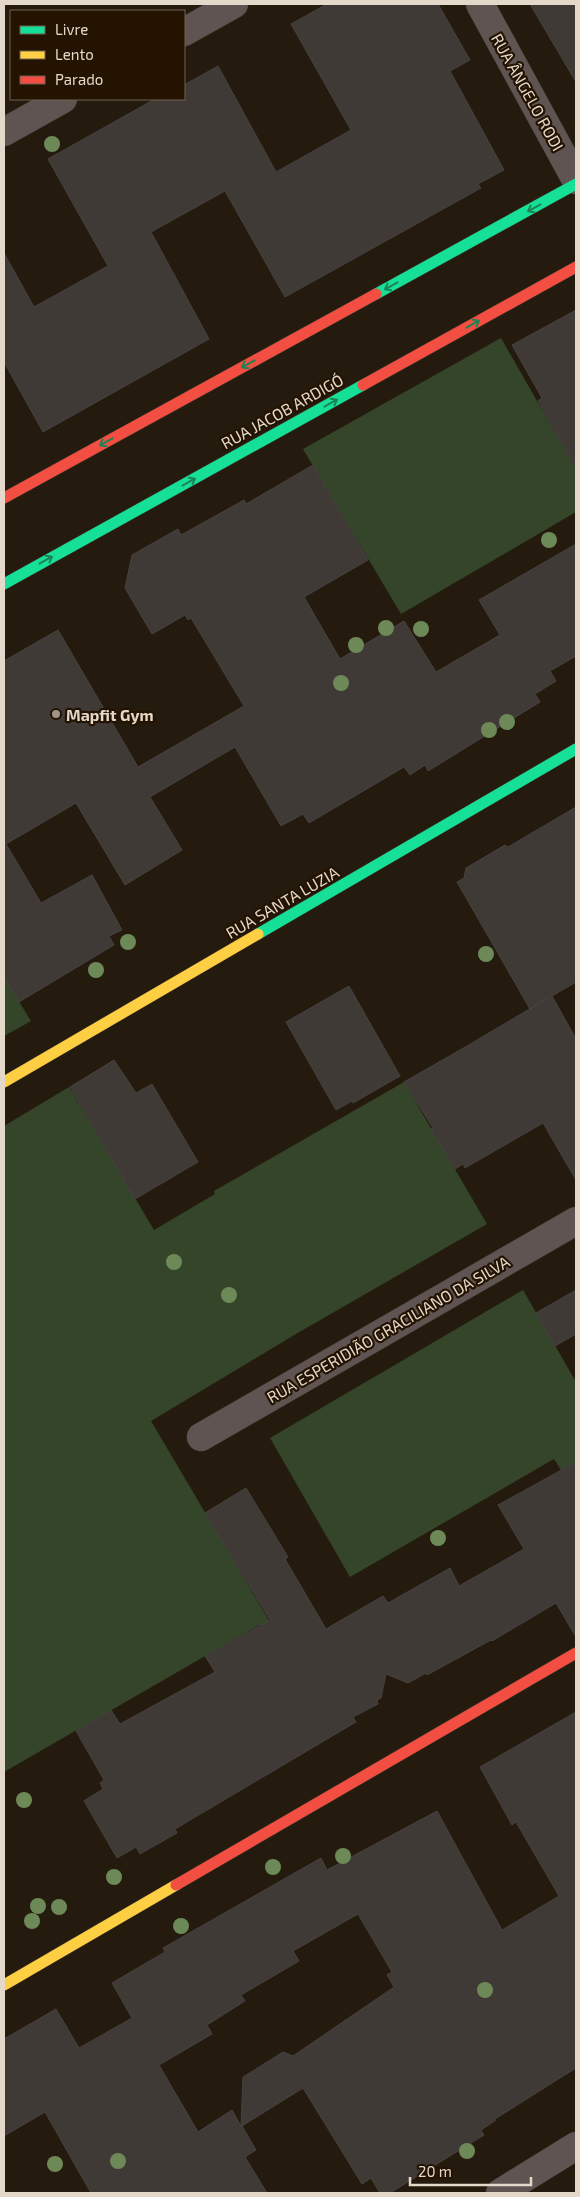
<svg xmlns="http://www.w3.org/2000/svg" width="580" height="2197" font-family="'Exo 2',sans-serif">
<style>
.green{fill:#34452a}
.building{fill:#403a37;stroke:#474241;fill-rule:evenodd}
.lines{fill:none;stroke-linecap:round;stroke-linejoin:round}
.street-casing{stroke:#3d352a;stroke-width:29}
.fast-casing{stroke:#3d352a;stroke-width:12}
.slow-casing{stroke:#3d352a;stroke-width:12}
.jam-casing{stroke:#3d352a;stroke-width:12}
.street{stroke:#5f5452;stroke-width:28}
.fast{stroke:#16e098;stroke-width:11}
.slow{stroke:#ffcf43;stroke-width:11}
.jam{stroke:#f24e42;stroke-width:11}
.tree{fill:#6e8958}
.oneway{stroke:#1c8454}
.poi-dot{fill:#a09688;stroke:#231300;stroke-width:2}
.labels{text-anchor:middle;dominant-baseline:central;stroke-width:4.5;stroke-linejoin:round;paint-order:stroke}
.street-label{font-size:16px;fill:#e3d8ca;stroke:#231300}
.poi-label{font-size:16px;font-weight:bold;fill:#e3d8ca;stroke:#231300;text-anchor:start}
</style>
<rect width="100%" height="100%" fill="#241b0e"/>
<g class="green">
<polygon points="501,338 576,469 576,512 401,614 303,449"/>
<polygon points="4,977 31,1021 4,1036"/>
<polygon points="404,1082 487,1224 296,1334 151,1421 271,1624 261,1629 259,1625 4,1772 4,1126 69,1087 154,1230 215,1194 214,1191"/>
<polygon points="523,1290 576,1382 576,1462 561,1470 554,1459 350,1577 270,1438"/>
</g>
<g class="building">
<polygon points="327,4 438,4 470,60 450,71 504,170 478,184 481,188 285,297 225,191 151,232 209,339 43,432 4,362 4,253 34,307 108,266 48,159 155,99 184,99 184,85 218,66 276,172 351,130 291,24"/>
<polygon points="530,4 576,4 576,82"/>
<polygon points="576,310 576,469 538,401 542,398 512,345"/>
<polygon points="313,465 368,560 304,597 340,659 404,621 436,672 500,635 479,600 576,544 576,656 550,671 556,681 535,694 540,702 428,771 425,765 410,775 404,767 309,823 303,814 281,826 235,747 150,797 182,850 125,885 76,803 6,844 41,903 92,875 122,930 109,936 114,945 19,1002 4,977 4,661 58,630 138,767 244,706 191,618 188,620 185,615 152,634 125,588 132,555 178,529 181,535 244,500 246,504"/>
<polygon points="576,807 576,982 552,996 576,1039 576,1180 543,1123 465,1168 463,1164 455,1169 431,1129 433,1128 404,1082 467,1046 548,998 530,1009 457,882 464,878 466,868 505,845 508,847"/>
<polygon points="349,986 400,1076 353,1103 352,1101 336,1110 286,1022"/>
<polygon points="114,1060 136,1093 152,1084 198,1162 135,1199 70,1087"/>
<polygon points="576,1290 576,1334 555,1346 536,1313"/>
<polygon points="576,1462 576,1637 556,1603 492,1641 491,1640 427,1675 426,1673 408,1683 386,1674 381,1698 377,1700 378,1704 353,1717 356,1722 175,1829 177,1833 140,1854 136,1847 117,1858 84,1801 103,1789 100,1783 104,1780 76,1731 111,1710 120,1724 215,1672 205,1656 270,1620 205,1513 246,1488 288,1557 285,1559 326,1629 383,1596 388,1603 450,1568 459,1586 524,1549 498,1505"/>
<path d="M 576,1712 L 576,2068 L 495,2119 L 496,2120 L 481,2130 L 484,2135 L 390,2193 L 380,2193 L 371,2178 L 362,2184 L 303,2088 L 242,2126 L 256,2150 L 245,2157 L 267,2193 L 91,2193 L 45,2112 L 4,2136 L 4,2039 L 56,2009 L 79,2048 L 132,2018 L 112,1983 L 165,1952 L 163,1948 L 321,1858 L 327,1870 L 437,1811 L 502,1930 L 559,1896 L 516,1822 L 512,1825 L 480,1767 ZM 358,1914 L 392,1972 L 387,1975 L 394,1987 L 293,2056 L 283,2052 L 243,2077 L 241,2126 L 232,2110 L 198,2132 L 159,2065 L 212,2034 L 207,2025 L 245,2001 L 241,1995 L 299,1961 L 293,1951 Z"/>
</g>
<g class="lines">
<defs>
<g id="street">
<polyline points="480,4 576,180"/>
<polyline points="184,32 234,4"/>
<polyline points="4,132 63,99"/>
<polyline points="201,1437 576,1221"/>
<polyline points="500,2193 576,2146"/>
</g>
<g id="fast">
<polyline points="376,294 576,184"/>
<polyline points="4,584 363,385"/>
<polyline points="258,934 576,749"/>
</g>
<g id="slow">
<polyline points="4,1082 258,934"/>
<polyline points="4,1985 176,1885"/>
</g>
<g id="jam">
<polyline points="363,385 576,267"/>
<polyline points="4,498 376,294"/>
<polyline points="176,1885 576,1653"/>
</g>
</defs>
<use href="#street" class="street-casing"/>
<use href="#fast" class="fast-casing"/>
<use href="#slow" class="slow-casing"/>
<use href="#jam" class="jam-casing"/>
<use href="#street" class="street"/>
<use href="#fast" class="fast"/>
<use href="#slow" class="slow"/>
<use href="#jam" class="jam"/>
</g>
<g class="tree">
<circle cx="52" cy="144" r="8"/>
<circle cx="549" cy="540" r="8"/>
<circle cx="386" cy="628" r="8"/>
<circle cx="421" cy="629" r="8"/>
<circle cx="356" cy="645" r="8"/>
<circle cx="341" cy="683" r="8"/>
<circle cx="507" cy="722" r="8"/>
<circle cx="489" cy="730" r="8"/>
<circle cx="128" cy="942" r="8"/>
<circle cx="486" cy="954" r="8"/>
<circle cx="96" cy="970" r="8"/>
<circle cx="174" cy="1262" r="8"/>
<circle cx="229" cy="1295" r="8"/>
<circle cx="438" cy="1538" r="8"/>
<circle cx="24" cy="1800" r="8"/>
<circle cx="343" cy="1856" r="8"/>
<circle cx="273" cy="1867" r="8"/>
<circle cx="114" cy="1877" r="8"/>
<circle cx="38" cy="1906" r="8"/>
<circle cx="59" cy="1907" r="8"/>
<circle cx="32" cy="1921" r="8"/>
<circle cx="181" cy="1926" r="8"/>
<circle cx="485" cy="1990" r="8"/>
<circle cx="467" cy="2151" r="8"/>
<circle cx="118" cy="2161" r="8"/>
<circle cx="55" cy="2164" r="8"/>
</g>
<defs><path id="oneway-shaft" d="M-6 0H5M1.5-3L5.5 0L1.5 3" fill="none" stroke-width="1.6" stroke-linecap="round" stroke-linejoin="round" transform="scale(1.25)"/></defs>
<g class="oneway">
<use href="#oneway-shaft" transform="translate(534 208) rotate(151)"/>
<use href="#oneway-shaft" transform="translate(391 286) rotate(151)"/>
<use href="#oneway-shaft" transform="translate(473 324) rotate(-29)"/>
<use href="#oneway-shaft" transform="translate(248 364) rotate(151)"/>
<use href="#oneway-shaft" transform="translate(331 403) rotate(-29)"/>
<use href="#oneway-shaft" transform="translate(106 442) rotate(151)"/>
<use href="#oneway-shaft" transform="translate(189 482) rotate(-29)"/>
<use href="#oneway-shaft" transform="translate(46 560) rotate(-29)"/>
</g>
<circle class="poi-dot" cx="56" cy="714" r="5"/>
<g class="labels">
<g class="street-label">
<text transform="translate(528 92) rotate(61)">RUA ÂNGELO RODI</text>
<text transform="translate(282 411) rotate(-29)">RUA JACOB ARDIGÓ</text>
<text transform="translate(282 902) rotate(-30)">RUA SANTA LUZIA</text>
<text transform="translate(388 1329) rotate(-30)">RUA ESPERIDIÃO GRACILIANO DA SILVA</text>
</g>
<g class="poi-label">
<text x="66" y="714">Mapfit Gym</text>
</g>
</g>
<rect width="580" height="2197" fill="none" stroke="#e3d8ca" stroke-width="10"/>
<rect x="10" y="10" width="175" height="90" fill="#231300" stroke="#706251"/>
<rect x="20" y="26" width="25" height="8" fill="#16e098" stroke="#706251"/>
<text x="55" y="35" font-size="15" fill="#e3d8ca">Livre</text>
<rect x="20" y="51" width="25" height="8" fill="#ffcf43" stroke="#706251"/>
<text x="55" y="60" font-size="15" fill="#e3d8ca">Lento</text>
<rect x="20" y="76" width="25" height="8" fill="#f24e42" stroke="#706251"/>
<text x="55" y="85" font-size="15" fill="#e3d8ca">Parado</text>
<path d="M410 2177v8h121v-8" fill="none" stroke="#e3d8ca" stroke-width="2.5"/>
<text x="418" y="2177" font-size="15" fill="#e3d8ca" stroke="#231300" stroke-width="4" paint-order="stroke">20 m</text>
</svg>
